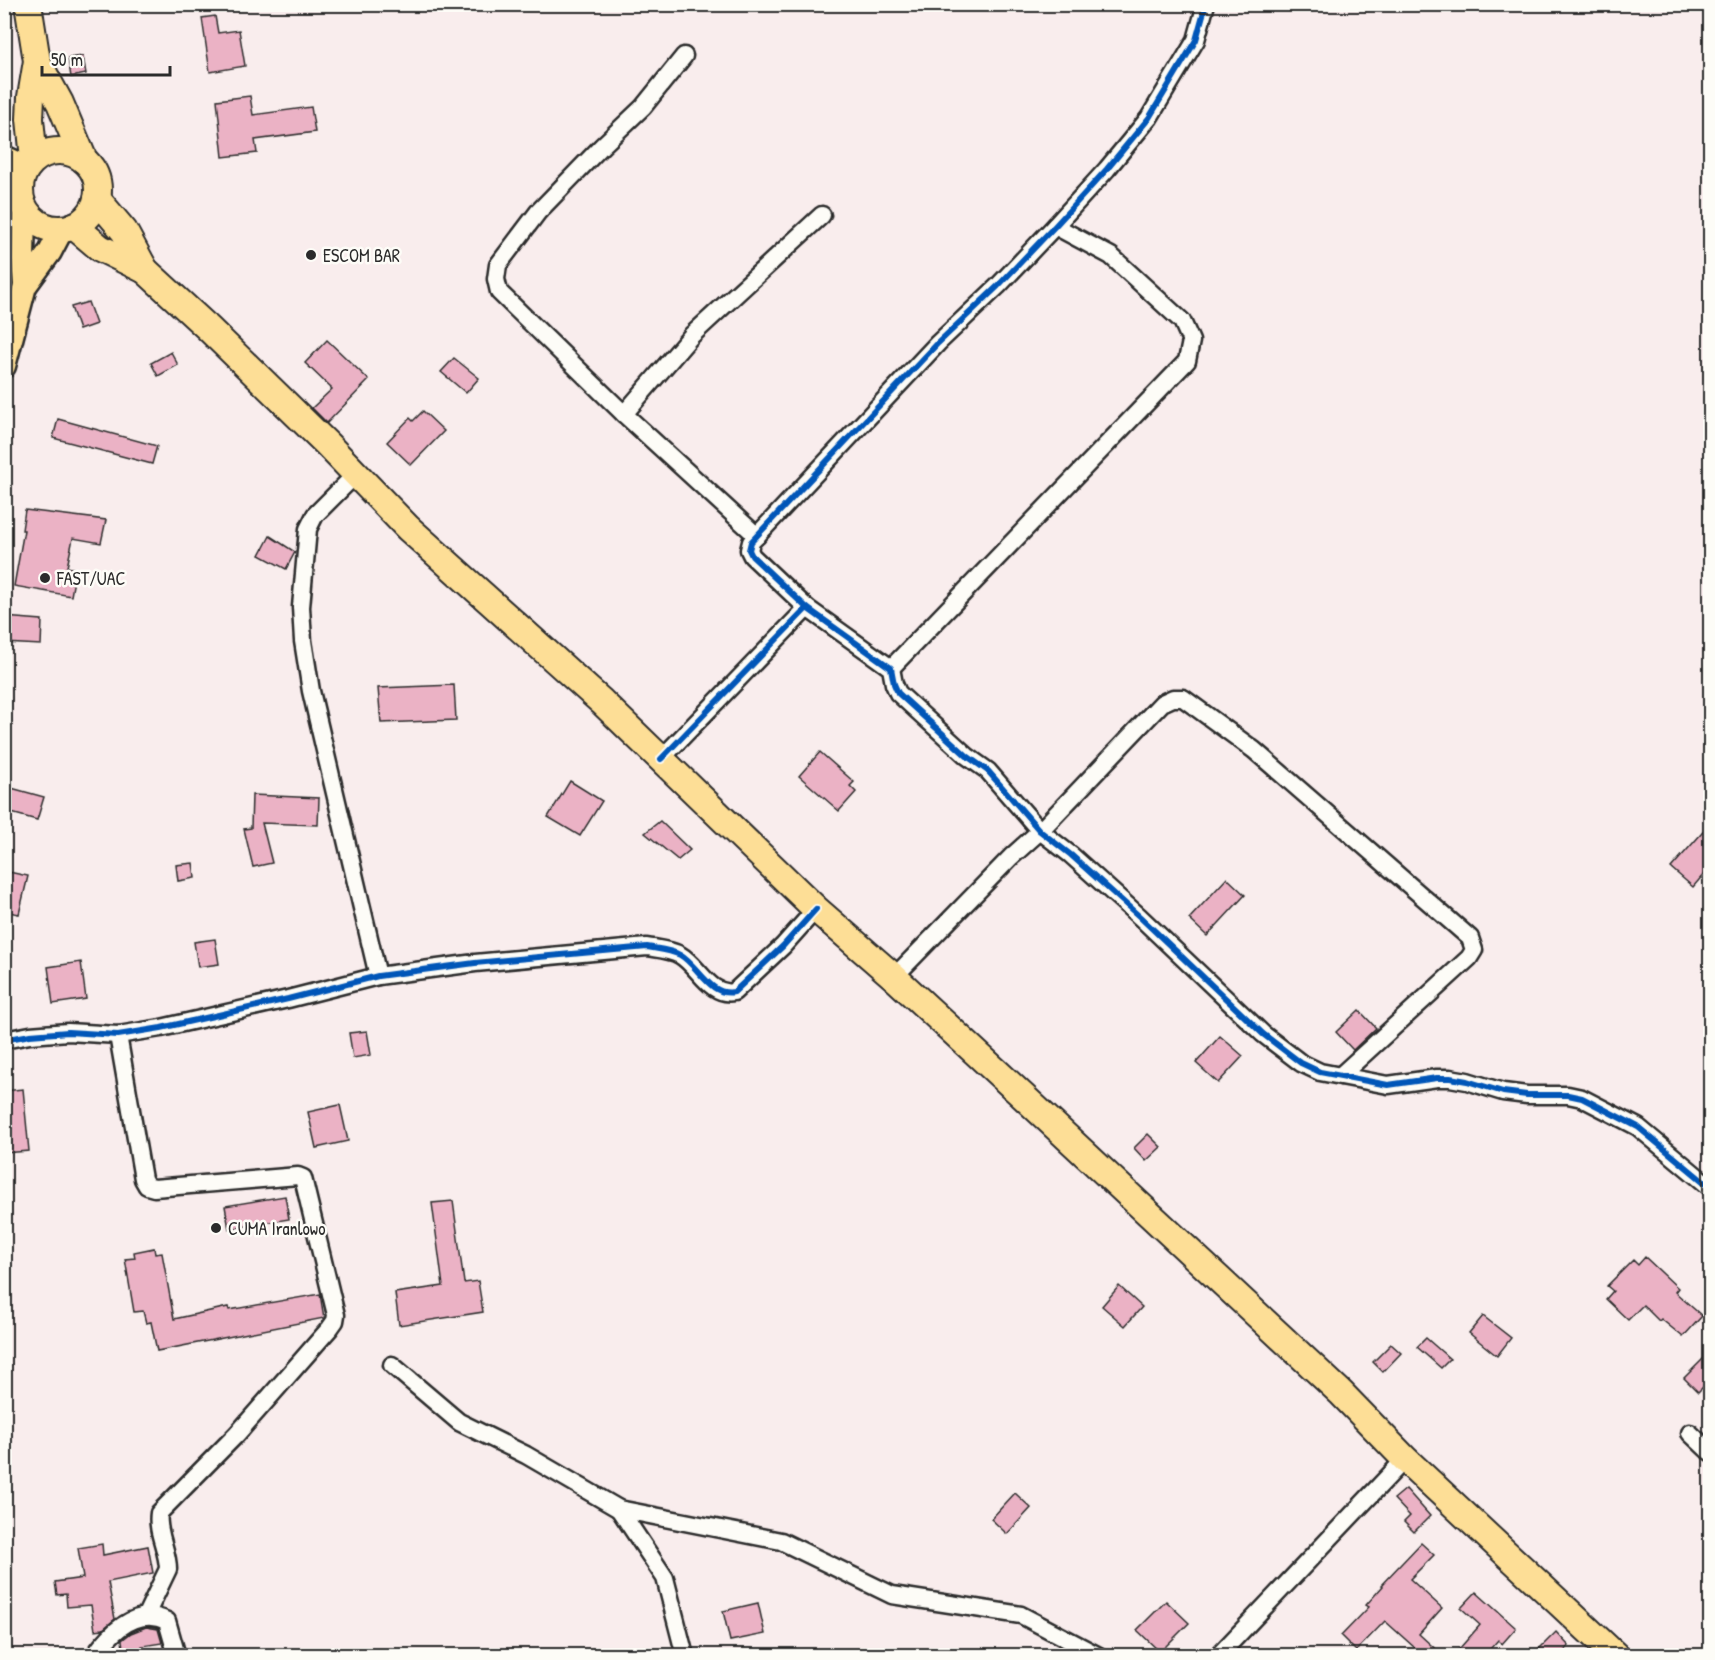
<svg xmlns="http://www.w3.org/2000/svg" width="1715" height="1660" font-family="'Patrick Hand',sans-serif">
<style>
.building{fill:#ebb2c5;stroke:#2b2b2b;stroke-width:1.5}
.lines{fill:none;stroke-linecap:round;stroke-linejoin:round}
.minor-casing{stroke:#2b2b2b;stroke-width:21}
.major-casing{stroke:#2b2b2b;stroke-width:27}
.highway-casing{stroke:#2b2b2b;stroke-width:30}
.minor{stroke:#fdfcf7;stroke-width:16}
.major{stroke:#fdde96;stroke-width:22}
.highway{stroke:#fdde96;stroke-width:26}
.cycleway-casing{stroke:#fdfcf7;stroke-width:10}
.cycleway{stroke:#0057b8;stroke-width:6}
.poi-dot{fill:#2b2b2b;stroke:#fdfcf7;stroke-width:2}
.labels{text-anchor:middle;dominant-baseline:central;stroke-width:5;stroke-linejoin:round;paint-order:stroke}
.poi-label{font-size:18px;fill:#2b2b2b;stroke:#fdfcf7;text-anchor:start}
</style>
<rect width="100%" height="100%" fill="#f9eded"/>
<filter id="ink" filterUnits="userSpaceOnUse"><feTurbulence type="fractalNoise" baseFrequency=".0167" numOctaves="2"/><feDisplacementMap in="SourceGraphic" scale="12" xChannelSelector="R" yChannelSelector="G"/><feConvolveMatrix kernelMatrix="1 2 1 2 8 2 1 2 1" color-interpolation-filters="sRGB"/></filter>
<g filter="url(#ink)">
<g class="building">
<polygon points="215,16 218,33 239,30 245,66 210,72 202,18"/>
<polygon points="83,56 86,74 71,77 68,58"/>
<polygon points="250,96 253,115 311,107 315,132 255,140 257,153 223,157 217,100"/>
<polygon points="88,302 96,324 79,330 71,307"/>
<polygon points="327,340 369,380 327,423 312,408 332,389 305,363"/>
<polygon points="171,352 178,365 158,376 151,363"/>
<polygon points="454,358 479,378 466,393 441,372"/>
<polygon points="423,411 444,431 411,465 387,442 410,418 413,421"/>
<polygon points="58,419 157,446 152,464 53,438"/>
<polygon points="25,510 106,520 101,543 73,538 67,567 76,569 71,596 14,586 24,530 22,530"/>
<polygon points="270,536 295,552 286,569 260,555"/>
<polygon points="4,617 42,620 41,645 4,643"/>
<polygon points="454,685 456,720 381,723 378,688"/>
<polygon points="820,752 854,782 850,786 856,792 839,811 799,776"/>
<polygon points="570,781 602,801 580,836 548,817"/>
<polygon points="4,786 44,797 37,820 4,811"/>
<polygon points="252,795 319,798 318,825 262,823 272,863 253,867 244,829 251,828"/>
<polygon points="660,821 690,850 678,860 645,833"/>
<polygon points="1710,824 1710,867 1693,887 1671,868"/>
<polygon points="193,863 195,878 178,881 176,865"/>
<polygon points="4,871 28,876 19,914 4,911"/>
<polygon points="1227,878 1245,895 1207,936 1189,919"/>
<polygon points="215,939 219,964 198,967 194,942"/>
<polygon points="81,962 86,999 53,1004 48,967"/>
<polygon points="1359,1010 1376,1028 1353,1050 1336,1032"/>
<polygon points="367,1031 371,1055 353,1058 349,1033"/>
<polygon points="1220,1036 1243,1056 1218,1083 1196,1063"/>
<polygon points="23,1089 29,1151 4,1153 4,1091"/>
<polygon points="340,1105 348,1141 316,1148 308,1112"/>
<polygon points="1148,1134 1161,1147 1146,1161 1134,1148"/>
<polygon points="285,1196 289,1219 229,1229 225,1206"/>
<polygon points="453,1201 464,1283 478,1281 483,1312 399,1325 395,1293 443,1286 432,1203"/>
<polygon points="154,1248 155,1254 162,1253 174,1319 228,1307 229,1310 320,1294 324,1318 157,1351 151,1322 146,1323 143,1311 134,1312 125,1259 135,1258 134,1252"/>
<polygon points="1645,1257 1678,1288 1675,1292 1702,1316 1683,1337 1661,1319 1659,1321 1643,1305 1628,1320 1606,1299 1613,1291 1607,1286 1633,1260 1638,1265"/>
<polygon points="1119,1286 1142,1307 1125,1326 1102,1306"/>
<polygon points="1483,1316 1511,1338 1497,1356 1469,1333"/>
<polygon points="1426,1338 1450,1359 1441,1368 1417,1347"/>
<polygon points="1391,1344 1401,1353 1383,1372 1373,1362"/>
<polygon points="1710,1352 1710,1380 1698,1392 1684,1378"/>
<polygon points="1406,1489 1430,1516 1414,1532 1404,1522 1410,1516 1394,1499"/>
<polygon points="1015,1493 1031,1508 1007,1534 991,1519"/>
<polygon points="1421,1543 1434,1555 1410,1579 1442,1608 1419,1634 1443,1656 1424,1656 1385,1621 1356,1651 1341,1636 1369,1607 1366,1605 1383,1586 1381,1585"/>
<polygon points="102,1544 103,1555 148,1546 153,1573 108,1582 115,1619 103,1629 95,1630 91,1605 67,1607 66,1594 57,1595 55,1582 83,1578 78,1548"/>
<polygon points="1476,1592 1516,1628 1502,1644 1498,1640 1484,1656 1453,1656 1480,1625 1461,1608"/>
<polygon points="1166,1601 1189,1623 1160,1652 1137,1630"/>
<polygon points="758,1603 765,1634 730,1641 723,1611"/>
<polygon points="146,1627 158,1629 162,1643 142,1646 144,1656 124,1656 122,1640 131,1633"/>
<polygon points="1556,1632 1569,1646 1560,1656 1532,1656"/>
</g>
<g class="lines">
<defs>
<g id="minor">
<polyline points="684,56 643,107 602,146 538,212 498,265 496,279 499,292 624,414 757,536"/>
<polyline points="624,414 692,335 822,215"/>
<polyline points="355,475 315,515 308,529 301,607 303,641 311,691 378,976"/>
<polyline points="807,608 891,668 894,684 898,693 967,756 988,771 1040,831 1071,855 1140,917 1263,1034 1301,1063 1320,1072 1388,1085 1437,1078 1450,1078 1467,1081 1503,1092 1527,1095 1568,1095 1582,1098 1638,1127 1710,1187"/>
<polyline points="891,668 1187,361 1191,341 1182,321 1111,256 1055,226"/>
<polyline points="661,759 807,608 752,556 749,550 751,542 938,343 998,286 1055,226 1107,169 1149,118 1196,40 1206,4"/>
<polyline points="894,977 1011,857 1040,831 1162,703 1173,698 1183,698 1254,750 1470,938 1474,950 1469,958 1340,1076"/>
<path d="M 118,1035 L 143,1179 L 147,1186 L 154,1188 L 298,1176 L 303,1178 L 336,1315 L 335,1321 L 330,1328 L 237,1434 L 159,1513 C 156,1532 168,1550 168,1569 L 146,1615"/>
<path d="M 4,1040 L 30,1035 L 68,1032 L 118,1035 L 161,1028 L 288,999 L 378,976 L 475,963 L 647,947 C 658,949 671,950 680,955 C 698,965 710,997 734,992 L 783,946 L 816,909"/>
<polyline points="392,1365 459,1422 526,1455 619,1509 781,1541 892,1595 1021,1615 1099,1656"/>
<polyline points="1690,1433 1710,1452"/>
<polyline points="619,1509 665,1578 685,1656"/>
<path d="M 94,1656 C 111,1632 137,1606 167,1621 L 177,1656"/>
<polyline points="1218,1656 1405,1459"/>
</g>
<g id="major">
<polyline points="4,157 26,167"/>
<polyline points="24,208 23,259 25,286"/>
<polyline points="4,366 25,286 50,252 62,229"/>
</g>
<g id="highway">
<polyline points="28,4 37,61 31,97 30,119 34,159"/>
<polyline points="37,61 60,103 84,160"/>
<circle cx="59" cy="190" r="39"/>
<polyline points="97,199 124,231 145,270"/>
<polyline points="74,226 100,248 145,270 208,328 327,444 408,528 602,702 816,909 894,977 1025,1098 1341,1393 1405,1459 1616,1656"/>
</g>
</defs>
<use href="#minor" class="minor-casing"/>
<use href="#major" class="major-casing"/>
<use href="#highway" class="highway-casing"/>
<use href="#minor" class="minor"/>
<use href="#major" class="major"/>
<use href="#highway" class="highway"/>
<defs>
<g id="cycleway">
<polyline points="807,608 891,668 894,684 898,693 967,756 988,771 1040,831 1071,855 1140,917 1263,1034 1301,1063 1320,1072 1388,1085 1437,1078 1450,1078 1467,1081 1503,1092 1527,1095 1568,1095 1582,1098 1638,1127 1710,1187"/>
<polyline points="661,759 807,608 752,556 749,550 751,542 938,343 998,286 1055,226 1107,169 1149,118 1196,40 1206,4"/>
<path d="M 4,1040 L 30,1035 L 68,1032 L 118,1035 L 161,1028 L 288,999 L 378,976 L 475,963 L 647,947 C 658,949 671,950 680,955 C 698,965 710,997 734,992 L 783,946 L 816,909"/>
</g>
</defs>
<use href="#cycleway" class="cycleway-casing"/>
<use href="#cycleway" class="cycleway"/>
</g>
</g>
<g class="poi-dot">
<circle cx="311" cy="255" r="6"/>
<circle cx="45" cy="578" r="6"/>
<circle cx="216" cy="1228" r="6"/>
</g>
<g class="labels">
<g class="poi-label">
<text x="323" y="255">ESCOM BAR</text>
<text x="57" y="578">FAST/UAC</text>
<text x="228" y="1228">CUMA Iranlowo</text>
</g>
</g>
<rect width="1715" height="1660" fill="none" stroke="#fdfcf7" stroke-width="24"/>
<rect x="12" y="12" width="1691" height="1636" fill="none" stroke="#2b2b2b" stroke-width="2" filter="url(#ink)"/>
<path d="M42 66v9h128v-9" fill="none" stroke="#2b2b2b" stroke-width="3"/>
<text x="51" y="66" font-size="18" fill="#2b2b2b" stroke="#fdfcf7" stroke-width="4.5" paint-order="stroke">50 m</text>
</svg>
